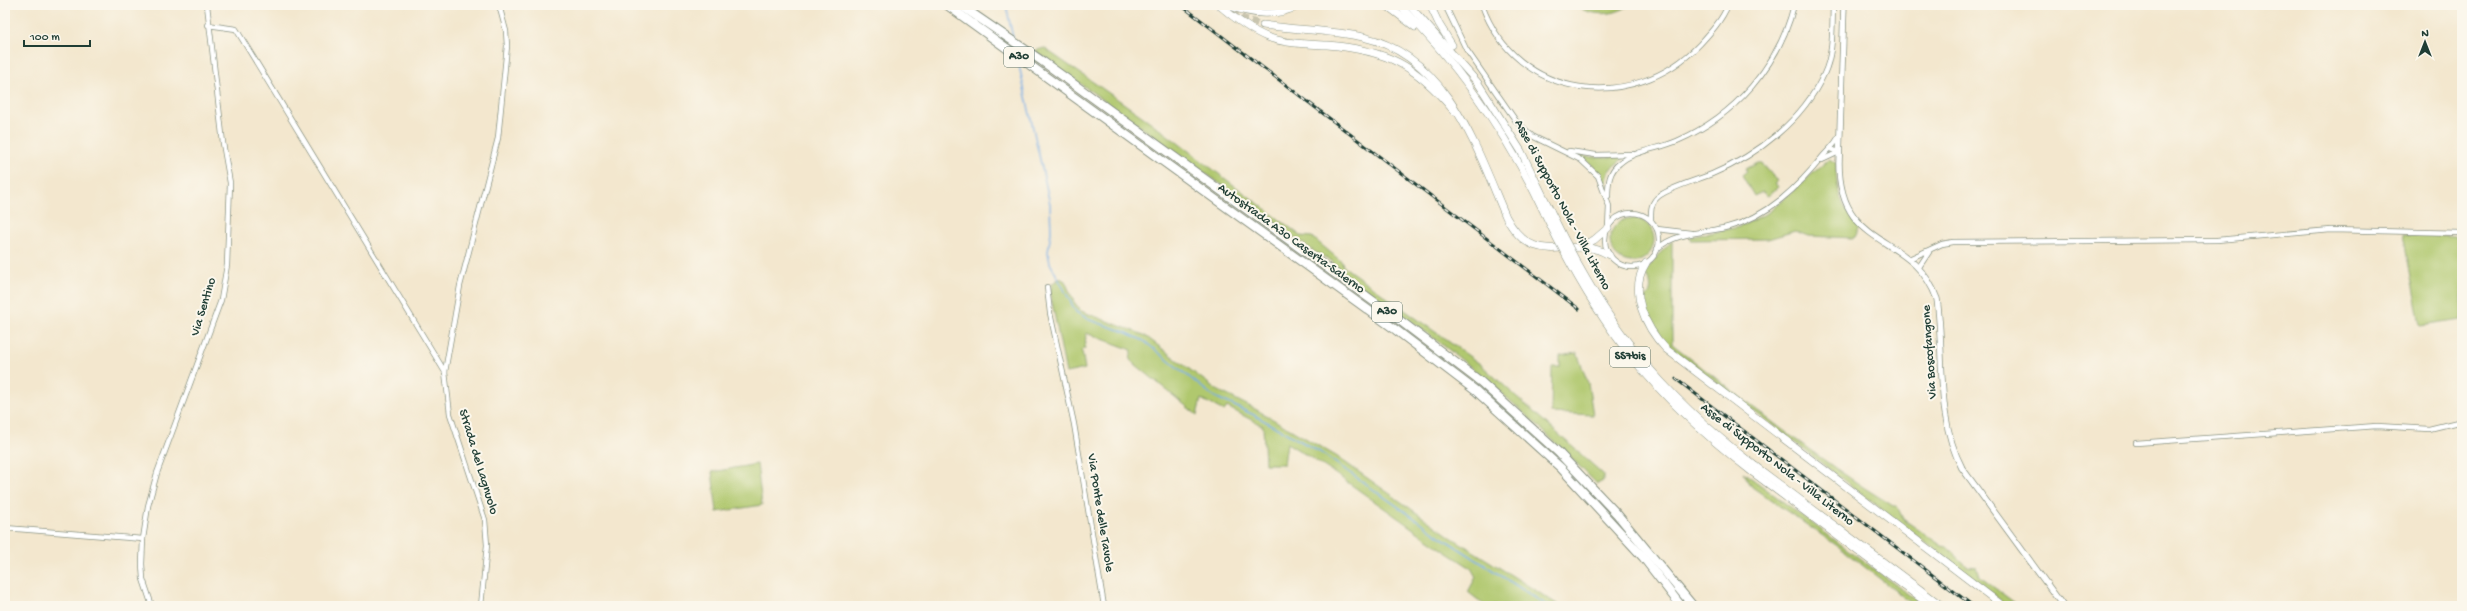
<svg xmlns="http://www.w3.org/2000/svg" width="2467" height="611" font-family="'Gochi Hand',sans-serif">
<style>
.green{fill:#b0c86e;stroke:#688251}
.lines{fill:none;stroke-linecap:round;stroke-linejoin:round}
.stream{stroke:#76ade5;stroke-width:1.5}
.trunk-tunnel{stroke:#c9c5af;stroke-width:7;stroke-dasharray:7 3.5;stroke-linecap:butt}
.minor-casing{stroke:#899281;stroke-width:6}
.tertiary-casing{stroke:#899281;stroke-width:7}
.trunk-casing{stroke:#899281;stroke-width:8}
.motorway-casing{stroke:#899281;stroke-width:10}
.minor{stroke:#fff;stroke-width:4.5}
.tertiary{stroke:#fff;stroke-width:5.5}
.trunk{stroke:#fff;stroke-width:7}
.motorway{stroke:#fff;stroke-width:8}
.rail-casing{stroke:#1f3d34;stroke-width:3}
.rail{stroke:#fbf7ec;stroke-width:1.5;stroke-dasharray:4.5;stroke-linecap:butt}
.trunk-bridge-casing{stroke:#899281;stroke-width:8;stroke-linecap:butt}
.trunk-bridge{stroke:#fff;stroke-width:7}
.labels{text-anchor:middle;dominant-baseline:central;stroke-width:4;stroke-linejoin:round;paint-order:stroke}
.shield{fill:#fbf7ec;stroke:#61756b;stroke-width:1}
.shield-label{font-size:12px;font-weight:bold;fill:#1f3d34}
.street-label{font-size:13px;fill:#1f3d34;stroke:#fbf7ec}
</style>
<rect width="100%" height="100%" fill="#fbf7ec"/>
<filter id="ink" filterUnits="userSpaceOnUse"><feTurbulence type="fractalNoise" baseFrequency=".025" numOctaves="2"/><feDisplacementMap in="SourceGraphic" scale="8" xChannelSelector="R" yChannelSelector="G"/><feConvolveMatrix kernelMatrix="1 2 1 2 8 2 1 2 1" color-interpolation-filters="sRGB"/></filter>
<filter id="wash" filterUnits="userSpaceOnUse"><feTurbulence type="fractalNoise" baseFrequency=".012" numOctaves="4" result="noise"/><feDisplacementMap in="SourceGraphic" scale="16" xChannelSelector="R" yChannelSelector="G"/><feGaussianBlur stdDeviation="0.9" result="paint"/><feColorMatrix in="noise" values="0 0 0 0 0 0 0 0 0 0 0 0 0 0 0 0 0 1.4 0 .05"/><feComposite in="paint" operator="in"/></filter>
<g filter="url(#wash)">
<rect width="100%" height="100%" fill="#f3e7ce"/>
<g class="green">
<path d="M 1573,5 L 1630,5 C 1612,17 1592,16 1573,5 Z"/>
<path d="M 1044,48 L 1149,121 L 1301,236 L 1312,237 L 1342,262 L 1343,266 L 1480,364 L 1603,474 L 1603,481 L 1597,484 C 1556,442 1514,402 1468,365 C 1427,331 1382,301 1339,270 L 1332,261 L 1315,252 L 1035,51 Z"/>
<polygon points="1577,154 1588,157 1625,157 1610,169 1606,185 1593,166"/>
<path d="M 1829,159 L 1836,163 C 1836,192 1841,206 1859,228 L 1854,238 L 1808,236 L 1795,231 L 1768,239 L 1691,240 L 1690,237 L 1739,227 L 1769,212 Z"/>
<polygon points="1758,163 1762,163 1777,181 1775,183 1778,187 1768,196 1762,192 1754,196 1742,175 1747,171 1746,169"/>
<circle cx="1632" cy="240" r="22"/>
<polygon points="2403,234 2459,236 2462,264 2462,319 2420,325"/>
<path d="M 1672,241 L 1672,344 C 1744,400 1815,458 1893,506 L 1897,506 L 1903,519 L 1942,546 L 1947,547 L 1967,566 L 1977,567 L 1980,577 L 2019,606 L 2008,606 L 1666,344 L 1655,330 L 1647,315 L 1643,300 C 1652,295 1652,286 1648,277 L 1644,274 C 1645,270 1669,243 1672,241 Z"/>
<path d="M 1060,278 L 1065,281 L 1074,302 L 1081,311 L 1144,335 L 1217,390 L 1257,410 L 1336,456 L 1451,537 L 1560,606 L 1486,606 L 1468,592 L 1476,577 L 1471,568 C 1408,528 1351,481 1287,443 L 1284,464 L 1265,464 L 1263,426 L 1227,407 L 1224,411 L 1201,399 L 1197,415 L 1130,360 L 1132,350 L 1086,333 L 1085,348 L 1082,351 L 1085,369 L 1066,373 L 1050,292 L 1052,284 Z"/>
<polygon points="1577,353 1588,383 1593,415 1551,413 1552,367 1560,367 1560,356"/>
<polygon points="757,464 762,505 717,512 712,472"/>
<polygon points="1743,472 1924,606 1915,606 1839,547 1752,487"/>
</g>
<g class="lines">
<g class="stream">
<polyline points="1006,5 1013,38"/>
<polyline points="1018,61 1050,204 1051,232 1048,252 1050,263 1076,312 1090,320 1125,332 1144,341 1213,396 1254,415 1320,452 1444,539 1548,606"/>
</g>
</g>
</g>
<g filter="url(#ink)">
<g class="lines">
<polyline class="trunk-tunnel" points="1232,12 1244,19 1263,25"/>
<defs>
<g id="minor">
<polyline points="1445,5 1466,49 1516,121 1532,136 1581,160 1598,176 1609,206 1608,228"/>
<path d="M 1482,5 C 1516,100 1633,115 1700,44 C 1711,32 1722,20 1728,5"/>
<polyline points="208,25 236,29 445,372"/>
<polyline points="1569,151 1596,155 1633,154"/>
<polyline points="1822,160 1839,152 1831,149"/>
<path d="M 1608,196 C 1608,183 1609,171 1620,163 C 1635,150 1659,149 1677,141 C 1735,116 1779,66 1794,5"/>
<circle cx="1632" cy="240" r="27"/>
<path d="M 1651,221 C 1651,211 1650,203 1659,196 C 1671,187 1697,180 1712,174 C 1758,155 1803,120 1824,74 C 1834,53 1832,28 1833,5"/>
<polyline points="1657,229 1691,233"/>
<path d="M 1657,249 C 1675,232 1705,233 1728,227 C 1768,217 1799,186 1824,155 C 1830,148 1835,145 1839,136"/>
<polyline points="1909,259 1942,244 1953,242 2217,240 2331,230 2462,233"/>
<polyline points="1919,267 1929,252"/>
<polyline points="1047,287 1050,313 1074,424 1104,606"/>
<polyline points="2136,443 2377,426 2429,429 2462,421"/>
<polyline points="5,528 143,539"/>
<polyline points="152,606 143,579 142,564 143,539 148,506 157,473 221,300 227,265 230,183 223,143 207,5"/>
<polyline points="481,606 487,545 485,520 450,414 445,372 460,286 498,138 507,46 506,31 499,5"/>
</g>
<path id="tertiary" d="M 1844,5 L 1839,163 C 1839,252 1913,231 1937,299 C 1945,355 1935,417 1962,468 L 2063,606"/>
<g id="trunk">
<path d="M 1219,5 C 1233,17 1250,30 1267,37 C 1286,44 1307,44 1327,45 C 1387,50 1416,65 1454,111"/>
<path d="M 1228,5 C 1251,15 1278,17 1300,5"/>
<polyline points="1386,5 1415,27"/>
<path d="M 1399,5 C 1459,65 1509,137 1545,214"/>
<polyline points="1409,5 1478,83 1521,151 1551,212"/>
<polyline points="1430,5 1439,24 1452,45"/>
<path d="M 1263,25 C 1296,30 1330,30 1363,37 C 1447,56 1476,147 1506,217 C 1536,273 1571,232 1609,255"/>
<polyline points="1578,247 1594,240 1608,228"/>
<path d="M 1646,263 C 1628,291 1645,327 1666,349 L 2003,606"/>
<polyline points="1755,466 1942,606"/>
<polyline points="1751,471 1931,606"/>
</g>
<g id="motorway">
<polyline points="947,5 1396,330 1476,391 1561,468 1643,557 1681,606"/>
<polyline points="960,5 1042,61 1402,322 1481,382 1558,452 1617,514 1693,606"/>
</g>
</defs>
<use href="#minor" class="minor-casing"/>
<use href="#tertiary" class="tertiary-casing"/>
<use href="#trunk" class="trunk-casing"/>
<use href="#motorway" class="motorway-casing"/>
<use href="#minor" class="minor"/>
<use href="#tertiary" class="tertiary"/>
<use href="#trunk" class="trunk"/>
<use href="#motorway" class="motorway"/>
<defs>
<g id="rail">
<polyline points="1181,5 1579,309"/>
<polyline points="1676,379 1973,606"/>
</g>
</defs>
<use href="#rail" class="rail-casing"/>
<use href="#rail" class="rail"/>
<defs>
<g id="trunk-bridge">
<path d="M 1551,212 C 1604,323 1657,391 1755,466"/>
<path d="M 1545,214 C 1599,327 1652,395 1751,471"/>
</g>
</defs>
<use href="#trunk-bridge" class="trunk-bridge-casing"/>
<use href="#trunk-bridge" class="trunk-bridge"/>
</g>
</g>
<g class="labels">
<g class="shield">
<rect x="1004" y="47" width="30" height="20" rx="3"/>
<rect x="1372" y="302" width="30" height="20" rx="3"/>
<rect x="1610" y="347" width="40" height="20" rx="3"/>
</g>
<g class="shield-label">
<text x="1019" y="57">A30</text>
<text x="1387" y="312">A30</text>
<text x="1630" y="357">SS7bis</text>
</g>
<g class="street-label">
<text transform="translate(1562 205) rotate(62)">Asse di Supporto Nola - Villa Literno</text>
<text transform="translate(1291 239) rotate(36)">Autostrada A30 Caserta-Salerno</text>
<text transform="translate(204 307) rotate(-73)">Via Sentino</text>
<text transform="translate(1930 352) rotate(-94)">Via Boscofangone</text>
<text transform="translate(478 462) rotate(73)">Strada del Lagnuolo</text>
<text transform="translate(1777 465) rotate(38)">Asse di Supporto Nola - Villa Literno</text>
<text transform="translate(1100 513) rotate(81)">Via Ponte delle Tavole</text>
</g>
</g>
<rect width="2467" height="611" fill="none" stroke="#fbf7ec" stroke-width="20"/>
<g transform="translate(2425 42)" stroke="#fbf7ec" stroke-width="3" paint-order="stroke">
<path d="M0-3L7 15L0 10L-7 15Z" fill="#1f3d34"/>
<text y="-6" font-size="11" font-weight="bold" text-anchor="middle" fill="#1f3d34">N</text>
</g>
<path d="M24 40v6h66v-6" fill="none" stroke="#1f3d34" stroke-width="2"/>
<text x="30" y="40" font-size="12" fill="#1f3d34" stroke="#fbf7ec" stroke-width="3" paint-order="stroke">100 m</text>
</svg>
